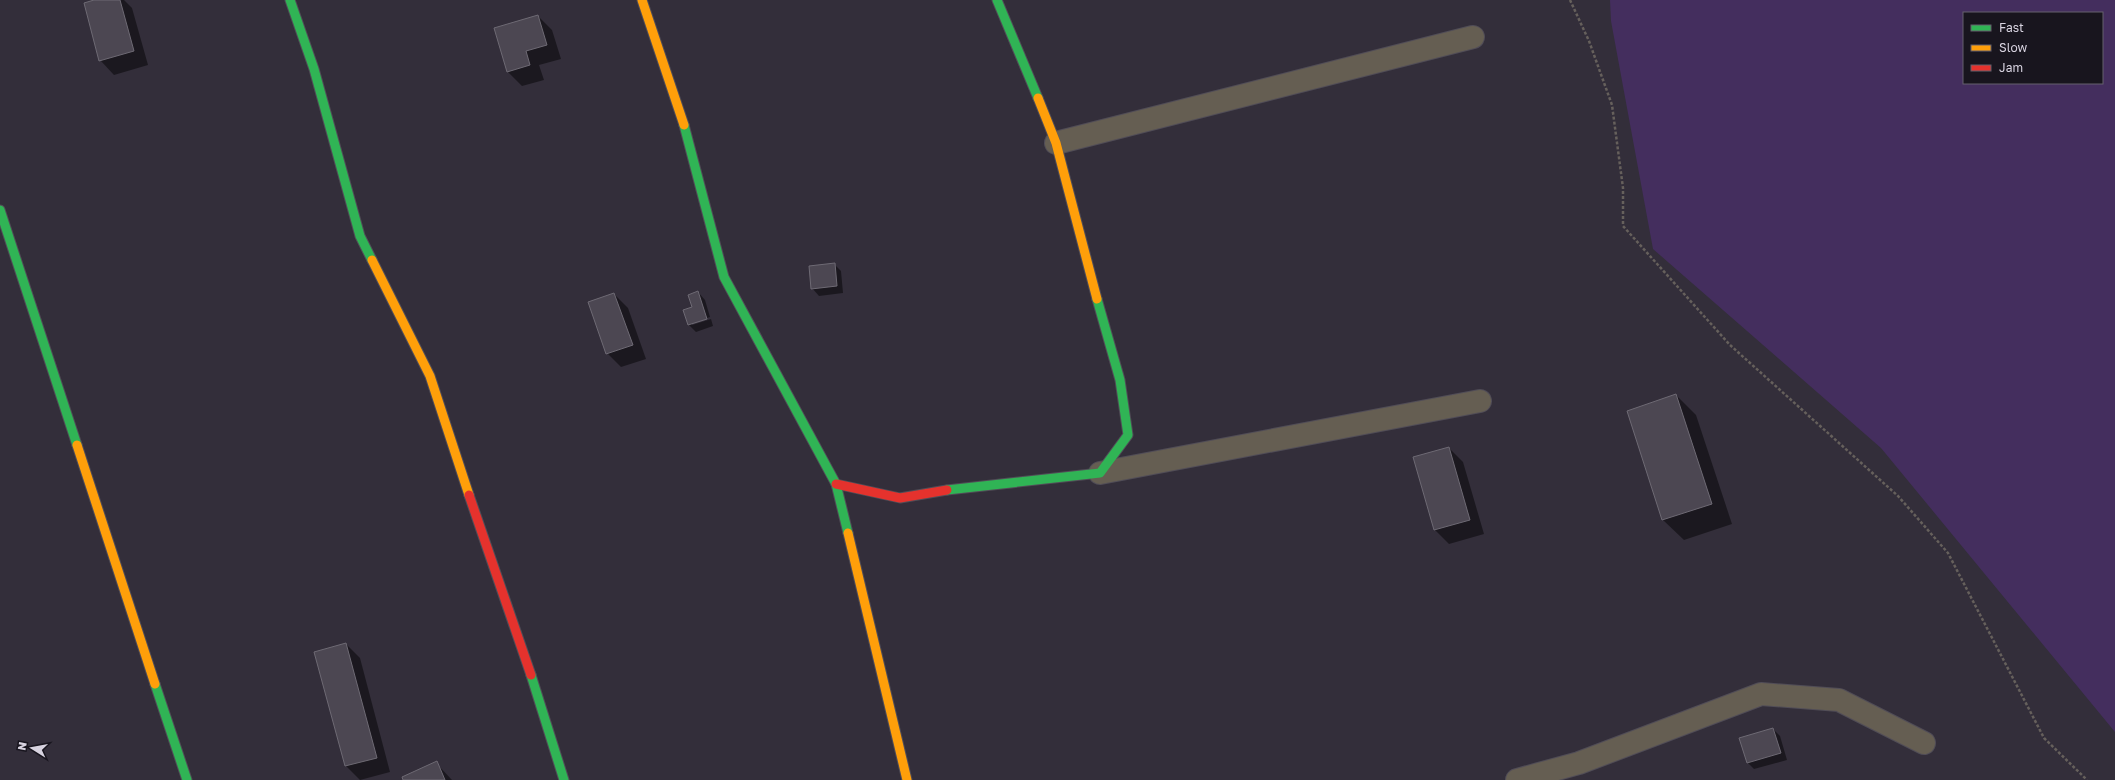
<svg xmlns="http://www.w3.org/2000/svg" width="2115" height="780" font-family="'Golos Text',sans-serif">
<style>
.green{fill:#442e5e;fill-rule:evenodd}
.shadow{fill:#0007}
.building{fill:#4c4752;stroke:#6e6a74}
.lines{fill:none;stroke-linecap:round;stroke-linejoin:round}
.street-casing{stroke:#514d57;stroke-width:24}
.fast-casing{stroke:#514d57;stroke-width:11}
.slow-casing{stroke:#514d57;stroke-width:11}
.jam-casing{stroke:#514d57;stroke-width:11}
.path{stroke:#66605c;stroke-width:2.5;stroke-dasharray:3 2;stroke-linecap:butt}
.street{stroke:#655e52;stroke-width:22}
.fast{stroke:#30b455;stroke-width:9}
.slow{stroke:#ff9f0a;stroke-width:9}
.jam{stroke:#e5322d;stroke-width:9}
</style>
<rect width="100%" height="100%" fill="#332e3a"/>
<path class="green" d="M 1610,0 L 2115,0 L 2115,732 L 1881,448 L 1653,249 L 1611,21 ZM 1964,13 L 2102,13 L 2102,83 L 1964,83 Z"/>
<g class="shadow">
<polygon points="98,0 124,0 132,8 148,65 114,75 100,60"/>
<polygon points="538,16 552,30 561,59 539,65 544,80 522,86 508,72 495,28"/>
<polygon points="834,264 841,271 843,293 819,296 812,288"/>
<polygon points="698,292 705,300 710,317 692,323 692,325 711,319 713,326 696,332 689,325 684,310 693,307"/>
<polygon points="614,294 628,308 646,359 621,367 607,353"/>
<polygon points="1676,395 1696,415 1732,524 1684,540 1663,520 1628,411"/>
<polygon points="1449,448 1463,462 1484,534 1449,544 1435,530 1414,458"/>
<polygon points="346,644 360,658 390,772 360,780 346,766 315,652"/>
<polygon points="1773,729 1780,736 1787,760 1754,769 1747,762"/>
<polygon points="436,763 452,780 404,780"/>
</g>
<g class="building">
<polygon points="94,0 120,0 134,51 99,61 84,3"/>
<polygon points="538,15 547,45 526,51 530,65 507,72 494,28"/>
<polygon points="835,263 837,286 811,289 809,266"/>
<polygon points="698,291 707,319 688,325 683,310 692,307 688,295"/>
<polygon points="614,293 633,345 606,354 588,302"/>
<polygon points="1676,394 1712,504 1662,520 1627,411"/>
<polygon points="1449,447 1470,520 1434,530 1413,457"/>
<polygon points="346,643 377,758 345,766 314,652"/>
<polygon points="1773,728 1781,753 1747,763 1739,738"/>
<polygon points="437,761 445,780 403,780 402,777"/>
</g>
<g class="lines">
<defs>
<g id="street">
<polyline points="1056,143 1473,37"/>
<polyline points="1100,473 1480,401"/>
<polyline points="1517,780 1579,763 1761,694 1839,700 1924,743"/>
</g>
<g id="fast">
<polyline points="290,0 314,69 360,236 372,260"/>
<polyline points="997,0 1038,98"/>
<polyline points="684,125 724,277 836,484 848,533"/>
<polyline points="0,210 77,445"/>
<polyline points="947,490 1100,473 1128,435 1120,380 1097,299"/>
<polyline points="531,675 564,780"/>
<polyline points="155,684 187,780"/>
</g>
<g id="slow">
<polyline points="642,0 684,125"/>
<polyline points="1038,98 1056,143 1097,299"/>
<polyline points="372,260 430,376 469,495"/>
<polyline points="77,445 155,684"/>
<polyline points="848,533 907,780"/>
</g>
<g id="jam">
<polyline points="836,484 900,498 947,490"/>
<polyline points="469,495 531,675"/>
</g>
</defs>
<use href="#street" class="street-casing"/>
<use href="#fast" class="fast-casing"/>
<use href="#slow" class="slow-casing"/>
<use href="#jam" class="jam-casing"/>
<polyline class="path" points="1570,0 1589,41 1612,105 1623,188 1623,226 1730,345 1898,496 1948,553 2044,738 2087,780"/>
<use href="#street" class="street"/>
<use href="#fast" class="fast"/>
<use href="#slow" class="slow"/>
<use href="#jam" class="jam"/>
</g>
<rect x="1963" y="12" width="140" height="72" fill="#18151e" stroke="#65616c"/>
<rect x="1971" y="25" width="20" height="6" fill="#30b455" stroke="#65616c"/>
<text x="1999" y="32" font-size="12" fill="#d8d3e0">Fast</text>
<rect x="1971" y="45" width="20" height="6" fill="#ff9f0a" stroke="#65616c"/>
<text x="1999" y="52" font-size="12" fill="#d8d3e0">Slow</text>
<rect x="1971" y="65" width="20" height="6" fill="#e5322d" stroke="#65616c"/>
<text x="1999" y="72" font-size="12" fill="#d8d3e0">Jam</text>
<g transform="translate(32 748) rotate(281)" stroke="#18151e" stroke-width="3" paint-order="stroke">
<path d="M0-3L7 15L0 10L-7 15Z" fill="#d8d3e0"/>
<text y="-6" font-size="11" font-weight="bold" text-anchor="middle" fill="#d8d3e0">N</text>
</g>
</svg>
